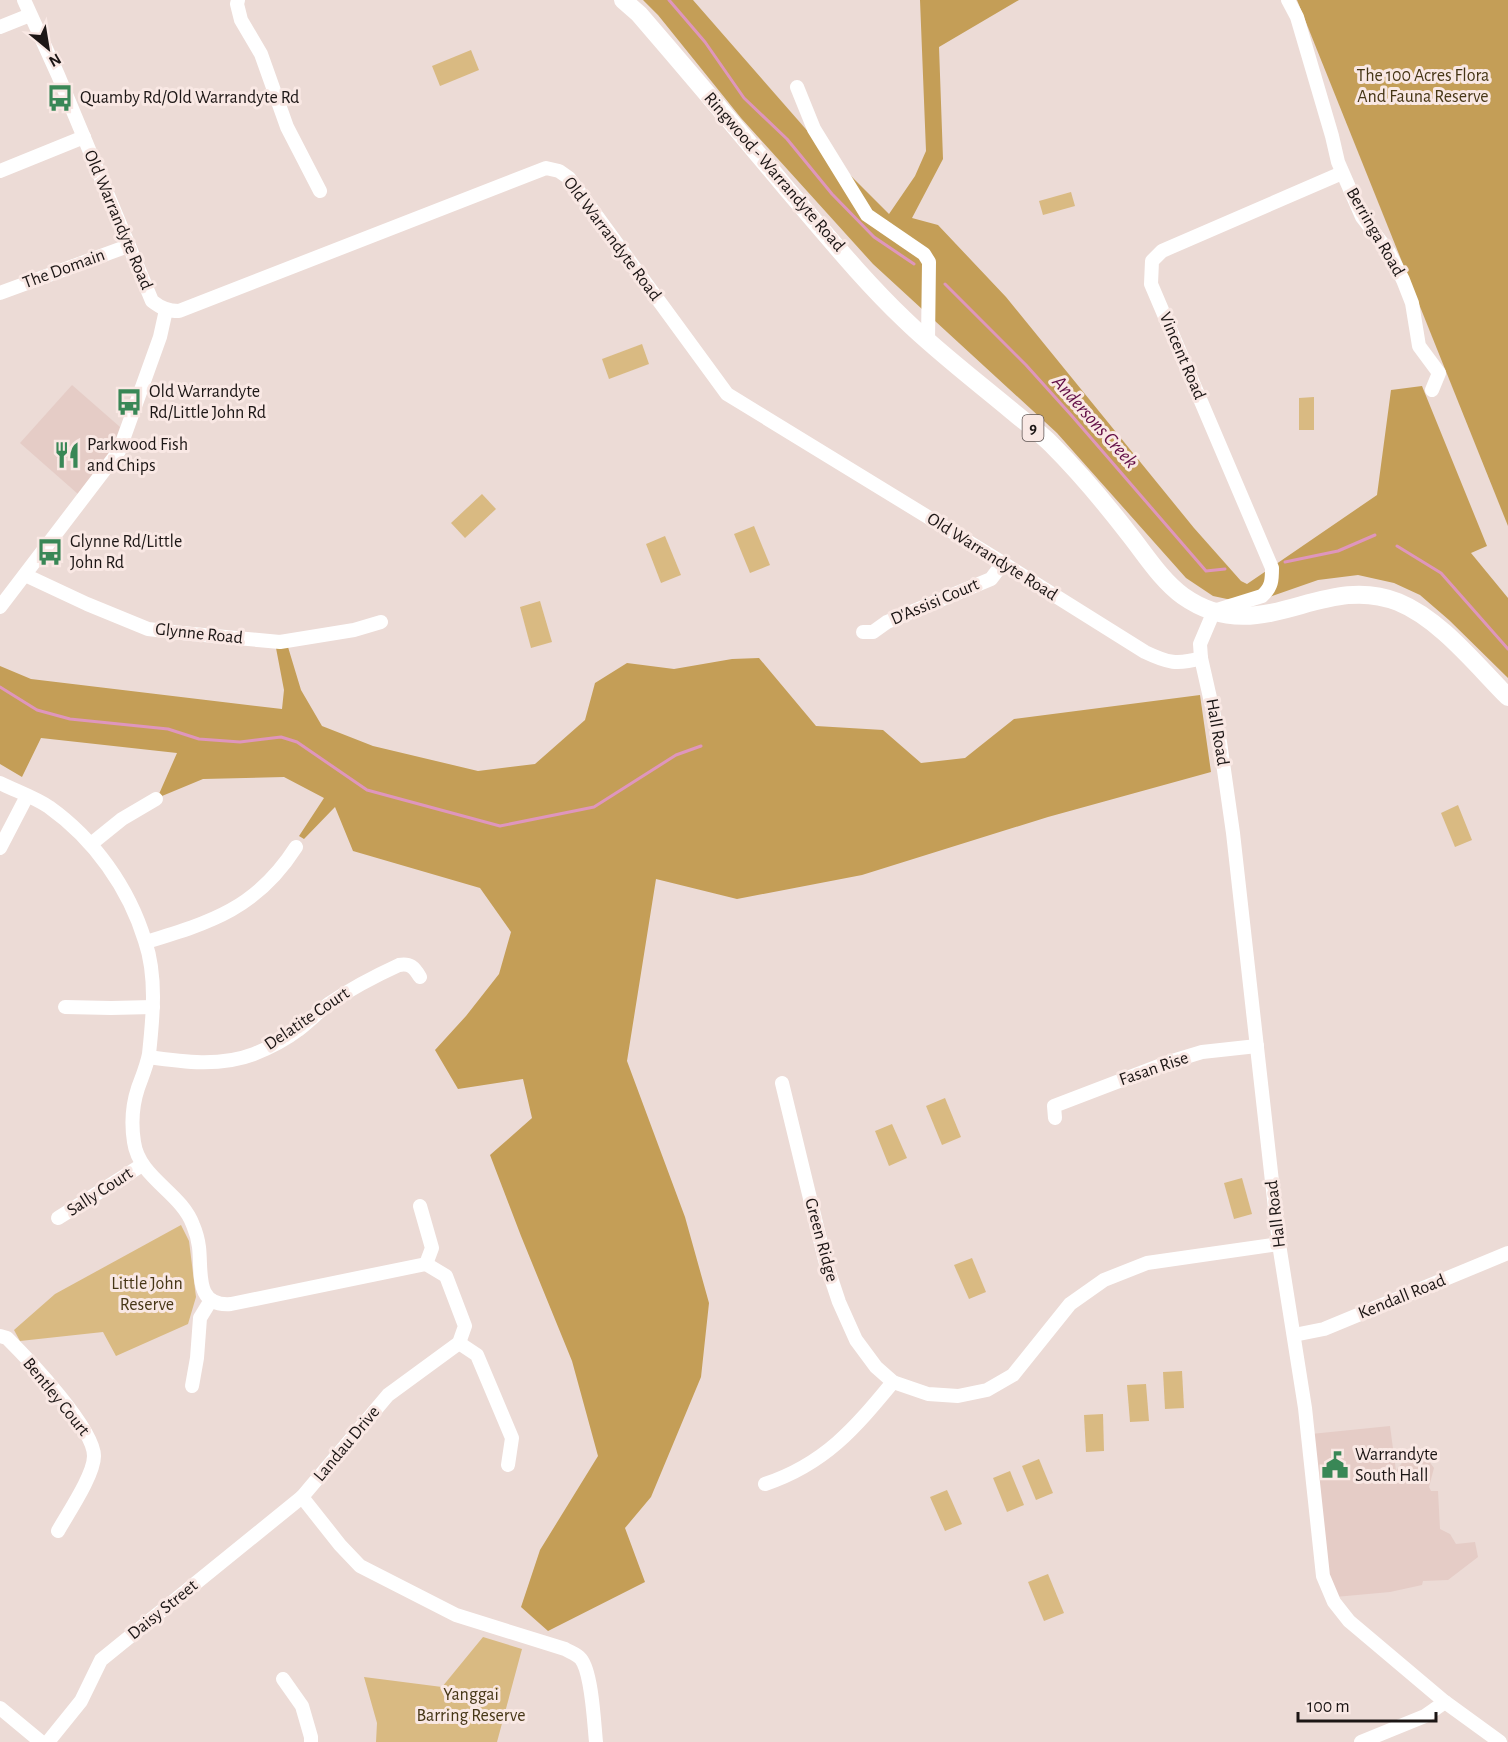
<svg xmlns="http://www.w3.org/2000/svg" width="1508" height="1742" font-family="'Alegreya Sans',sans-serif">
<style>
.built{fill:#e5ccc6}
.green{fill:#d9ba82}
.forest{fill:#c49e57}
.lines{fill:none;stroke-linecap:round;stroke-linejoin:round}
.stream{stroke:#df96bd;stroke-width:3}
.minor{stroke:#fff;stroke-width:14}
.major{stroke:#fff;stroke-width:18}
.labels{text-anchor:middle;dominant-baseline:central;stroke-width:6;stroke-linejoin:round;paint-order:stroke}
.shield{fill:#f9e8e4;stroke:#5e5553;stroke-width:1.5}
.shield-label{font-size:16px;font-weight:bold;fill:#1c1615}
.park-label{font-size:18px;fill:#463616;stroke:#f9e8e4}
.poi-label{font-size:18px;fill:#1c1615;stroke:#f9e8e4;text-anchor:start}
.street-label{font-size:18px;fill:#1c1615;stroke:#f9e8e4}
.water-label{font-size:20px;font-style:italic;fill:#640f47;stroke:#f9e8e4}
</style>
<rect width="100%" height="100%" fill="#ecdbd6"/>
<g class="built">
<polygon points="72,385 120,427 110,455 78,494 20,443"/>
<polygon points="1390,1426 1396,1471 1406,1457 1417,1454 1426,1457 1434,1468 1429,1487 1431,1491 1438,1491 1440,1529 1450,1534 1456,1544 1475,1542 1478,1557 1448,1580 1423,1581 1422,1585 1390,1592 1335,1597 1327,1577 1311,1434"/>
</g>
<g class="green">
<polygon points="471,50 479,70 440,86 432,66"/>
<polygon points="1071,192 1075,206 1043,215 1039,201"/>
<polygon points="642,344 649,364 609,379 602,359"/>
<polygon points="1314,397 1314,430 1299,430 1299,398"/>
<polygon points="482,494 496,509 465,538 451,523"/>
<polygon points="754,526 770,565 750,573 734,534"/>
<polygon points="665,536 681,575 661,583 646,544"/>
<polygon points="540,601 552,642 531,648 520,607"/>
<polygon points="1458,805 1472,840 1455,847 1441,813"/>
<polygon points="945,1098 961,1137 942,1145 926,1106"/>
<polygon points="892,1124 907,1158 889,1166 875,1131"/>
<polygon points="1242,1178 1252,1214 1234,1219 1224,1183"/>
<polygon points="181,1225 189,1241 196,1297 188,1324 116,1356 103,1332 20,1341 14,1330 55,1294"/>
<polygon points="972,1258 986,1292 969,1299 954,1265"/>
<polygon points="1182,1371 1184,1408 1165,1409 1163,1372"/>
<polygon points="1146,1384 1149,1421 1130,1422 1127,1385"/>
<polygon points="1103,1414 1104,1451 1086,1452 1084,1415"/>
<polygon points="1039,1459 1053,1493 1036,1500 1022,1466"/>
<polygon points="1010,1471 1024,1505 1007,1512 993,1478"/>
<polygon points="947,1490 962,1524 945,1531 930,1497"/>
<polygon points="1048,1574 1064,1613 1044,1621 1028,1582"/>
<polygon points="483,1637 522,1649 497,1742 376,1742 377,1723 364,1677 442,1687"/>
</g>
<g class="forest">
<polygon points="643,0 693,0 818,143 889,214 915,176 926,151 920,0 1019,0 939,47 943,159 912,218 938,225 1006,297 1194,528 1241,581 1247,584 1377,495 1391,390 1422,386 1487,546 1471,553 1508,598 1508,678 1449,620 1420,595 1394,583 1358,575 1318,580 1269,597 1227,599 1213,596 1186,578 1057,433 873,264 741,118 658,15"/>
<polygon points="1297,0 1508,0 1508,526"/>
<polygon points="288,647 301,690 322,726 373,746 478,771 535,764 585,720 595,683 627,663 674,669 732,659 759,658 816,726 883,730 921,763 965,758 1014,719 1200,695 1211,772 1048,817 862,875 737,899 656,879 627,1061 685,1217 709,1303 701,1377 651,1497 625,1528 645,1582 548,1631 521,1607 540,1550 598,1456 572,1361 521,1236 490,1155 532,1118 523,1079 458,1089 435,1050 466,1016 499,974 511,932 480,888 353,851 335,807 304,839 299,836 324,798 284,777 203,779 162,796 159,794 177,753 41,738 22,777 0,764 0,666 31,679 282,709 284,690 276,648"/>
</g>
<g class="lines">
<g class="stream">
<polyline points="669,0 705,42 744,98 787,139 832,194 874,237 914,264"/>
<polyline points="945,284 1026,365 1072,416 1206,571 1225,569"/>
<polyline points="1397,546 1441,573 1508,649"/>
<polyline points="1285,562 1338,551 1375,535"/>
<polyline points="0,687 37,710 70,719 168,729 199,739 240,742 281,737 297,742 367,790 500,826 594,807 676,755 701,746"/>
</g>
<g class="minor">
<path d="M 24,0 L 58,75 L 152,301 C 161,308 168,311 179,311 L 546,168 L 559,171 L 569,178 L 727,394 L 1003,563 L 1145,652 C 1168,663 1177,665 1201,658"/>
<polyline points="238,0 237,4 241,20 261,54 287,127 320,191"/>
<polyline points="1288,0 1297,17 1332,136 1338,162 1362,217 1389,252 1403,280 1412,303 1419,346 1439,373 1432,390"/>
<polyline points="0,27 30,15"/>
<polyline points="797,87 814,129 867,215 924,254 929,262 928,341"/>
<polyline points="0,171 84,137"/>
<path d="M 1342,173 L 1162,251 L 1152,261 L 1151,284 L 1272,568 C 1272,580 1272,587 1262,596 L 1214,611 L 1200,644 L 1201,658 L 1220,742 L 1233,833 L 1279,1244 L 1305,1408 L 1323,1576 L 1334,1602 L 1349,1621 L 1445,1702 L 1500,1742"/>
<polyline points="0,293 128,246"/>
<polyline points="25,575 87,604 148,629 182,633 280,642 354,630 381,622"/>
<polyline points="0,607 119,451 160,337 166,310"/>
<polyline points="863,632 873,632 887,622 991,579 1003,563"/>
<path d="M 0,783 C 16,791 34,797 49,807 C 94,839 129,888 145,941 C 157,976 153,1017 149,1054 C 147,1065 142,1077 138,1088 C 132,1106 131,1123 134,1142 C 139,1178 181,1192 193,1225 C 196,1232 198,1239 199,1247 C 202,1271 194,1307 231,1304 L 426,1264 L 446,1276 L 465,1326 L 459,1343 L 388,1395 L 302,1497 L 340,1545 L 360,1566 L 456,1615 L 565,1649 C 570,1652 577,1654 581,1659 C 592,1673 594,1723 596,1742"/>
<polyline points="91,844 122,819 156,799"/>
<polyline points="0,848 27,796"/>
<path d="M 146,942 C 212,922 257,908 296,847"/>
<polyline points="65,1007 111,1008 153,1007"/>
<path d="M 149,1057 C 183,1062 220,1067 254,1054 C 269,1048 285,1040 298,1030 C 309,1022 319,1011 330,1003 C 352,988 375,976 399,965 C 410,963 414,967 420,977"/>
<polyline points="782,1083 825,1260 839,1302 856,1340 876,1367 893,1382 928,1394 958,1396 987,1390 1013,1375 1070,1304 1104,1280 1147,1263 1279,1244"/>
<polyline points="1055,1118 1054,1106 1169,1062 1202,1052 1257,1046"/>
<polyline points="420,1206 432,1248 426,1264"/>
<polyline points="58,1218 142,1165"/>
<polyline points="1294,1335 1324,1329 1508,1253"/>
<path d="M 0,1336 L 7,1338 C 28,1359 94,1428 94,1456 C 94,1475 68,1513 58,1531"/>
<polyline points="459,1343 477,1355 512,1438 508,1465"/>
<polyline points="192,1386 197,1358 200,1318 211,1300"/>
<path d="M 765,1484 C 825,1464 855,1428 893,1382"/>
<polyline points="283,1679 302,1706 311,1737 311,1742"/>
<polyline points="0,1708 41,1742"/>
<polyline points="48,1742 81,1701 101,1660 302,1497"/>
<polyline points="1361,1742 1425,1716 1445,1702"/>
</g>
<path class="major" d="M 623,0 L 639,14 C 689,72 738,130 787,189 C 825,233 862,279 905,320 C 938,352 976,381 1012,411 C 1025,422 1040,433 1052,445 C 1080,473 1105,503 1129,534 C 1145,554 1161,580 1183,596 C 1261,651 1321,571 1398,602 C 1440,619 1476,665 1508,697"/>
</g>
<defs>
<symbol id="bus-bare" viewBox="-9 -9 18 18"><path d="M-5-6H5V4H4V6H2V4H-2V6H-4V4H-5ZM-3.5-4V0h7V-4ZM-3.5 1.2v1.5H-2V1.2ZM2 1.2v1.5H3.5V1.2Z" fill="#398756" stroke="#f9e8e4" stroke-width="2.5" paint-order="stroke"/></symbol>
<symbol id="restaurant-bare" viewBox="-9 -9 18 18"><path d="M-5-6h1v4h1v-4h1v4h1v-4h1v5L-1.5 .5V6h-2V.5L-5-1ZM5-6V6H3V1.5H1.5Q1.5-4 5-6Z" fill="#398756" stroke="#f9e8e4" stroke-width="2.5" paint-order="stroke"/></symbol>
<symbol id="civic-bare" viewBox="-9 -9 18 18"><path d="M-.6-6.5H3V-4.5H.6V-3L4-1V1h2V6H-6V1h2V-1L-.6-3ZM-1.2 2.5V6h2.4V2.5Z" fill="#398756" stroke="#f9e8e4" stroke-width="2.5" paint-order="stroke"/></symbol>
</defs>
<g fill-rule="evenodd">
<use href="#bus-bare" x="41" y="79" width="38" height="38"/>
<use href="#bus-bare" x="110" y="383" width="38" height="38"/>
<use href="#restaurant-bare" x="48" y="436" width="38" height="38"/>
<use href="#bus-bare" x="31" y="533" width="38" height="38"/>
<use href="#civic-bare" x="1316" y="1446" width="38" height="38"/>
</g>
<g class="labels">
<rect class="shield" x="1022.5" y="415" width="21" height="26" rx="4.5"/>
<g class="shield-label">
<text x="1033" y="428">9</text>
</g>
<g class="park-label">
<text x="1423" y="76">The 100 Acres Flora<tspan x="1423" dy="21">And Fauna Reserve</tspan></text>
<text x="147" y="1284">Little John<tspan x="147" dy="21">Reserve</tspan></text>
<text x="471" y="1695">Yanggai<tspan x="471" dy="21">Barring Reserve</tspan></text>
</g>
<g class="poi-label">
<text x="80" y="98">Quamby Rd/Old Warrandyte Rd</text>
<text x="149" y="392">Old Warrandyte<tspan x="149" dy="21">Rd/Little John Rd</tspan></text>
<text x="87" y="445">Parkwood Fish<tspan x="87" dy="21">and Chips</tspan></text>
<text x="70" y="542">Glynne Rd/Little<tspan x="70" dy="21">John Rd</tspan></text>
<text x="1355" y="1455">Warrandyte<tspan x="1355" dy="21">South Hall</tspan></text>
</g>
<g class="street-label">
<text transform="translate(774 172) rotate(49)">Ringwood - Warrandyte Road</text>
<text transform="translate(118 220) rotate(67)">Old Warrandyte Road</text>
<text transform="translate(1375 232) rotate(60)">Berringa Road</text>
<text transform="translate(612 239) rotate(53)">Old Warrandyte Road</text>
<text transform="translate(64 269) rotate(-20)">The Domain</text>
<text transform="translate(1182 356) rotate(67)">Vincent Road</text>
<text transform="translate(992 557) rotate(32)">Old Warrandyte Road</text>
<text transform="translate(935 602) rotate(-23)">D'Assisi Court</text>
<text transform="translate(199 634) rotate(6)">Glynne Road</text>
<text transform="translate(1217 732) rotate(80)">Hall Road</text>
<text transform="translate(307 1019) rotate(-34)">Delatite Court</text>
<text transform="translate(1154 1069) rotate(-19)">Fasan Rise</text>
<text transform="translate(100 1192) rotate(-33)">Sally Court</text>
<text transform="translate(1276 1214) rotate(-97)">Hall Road</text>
<text transform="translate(821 1240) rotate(75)">Green Ridge</text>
<text transform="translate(1402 1297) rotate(-22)">Kendall Road</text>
<text transform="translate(56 1397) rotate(51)">Bentley Court</text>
<text transform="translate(347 1444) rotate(-50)">Landau Drive</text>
<text transform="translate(163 1610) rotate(-39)">Daisy Street</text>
</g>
<g class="water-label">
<text transform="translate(1095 422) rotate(48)">Andersons Creek</text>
</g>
</g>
<g transform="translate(48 48) rotate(150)" stroke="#f9e8e4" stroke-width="4.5" paint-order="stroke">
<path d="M0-4.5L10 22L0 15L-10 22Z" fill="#1c1615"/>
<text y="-9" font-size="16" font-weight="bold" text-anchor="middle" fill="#1c1615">N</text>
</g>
<path d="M1298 1712v9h138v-9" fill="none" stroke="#1c1615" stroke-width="3"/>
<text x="1307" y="1712" font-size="18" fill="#1c1615" stroke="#f9e8e4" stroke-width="4.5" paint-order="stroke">100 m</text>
</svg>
